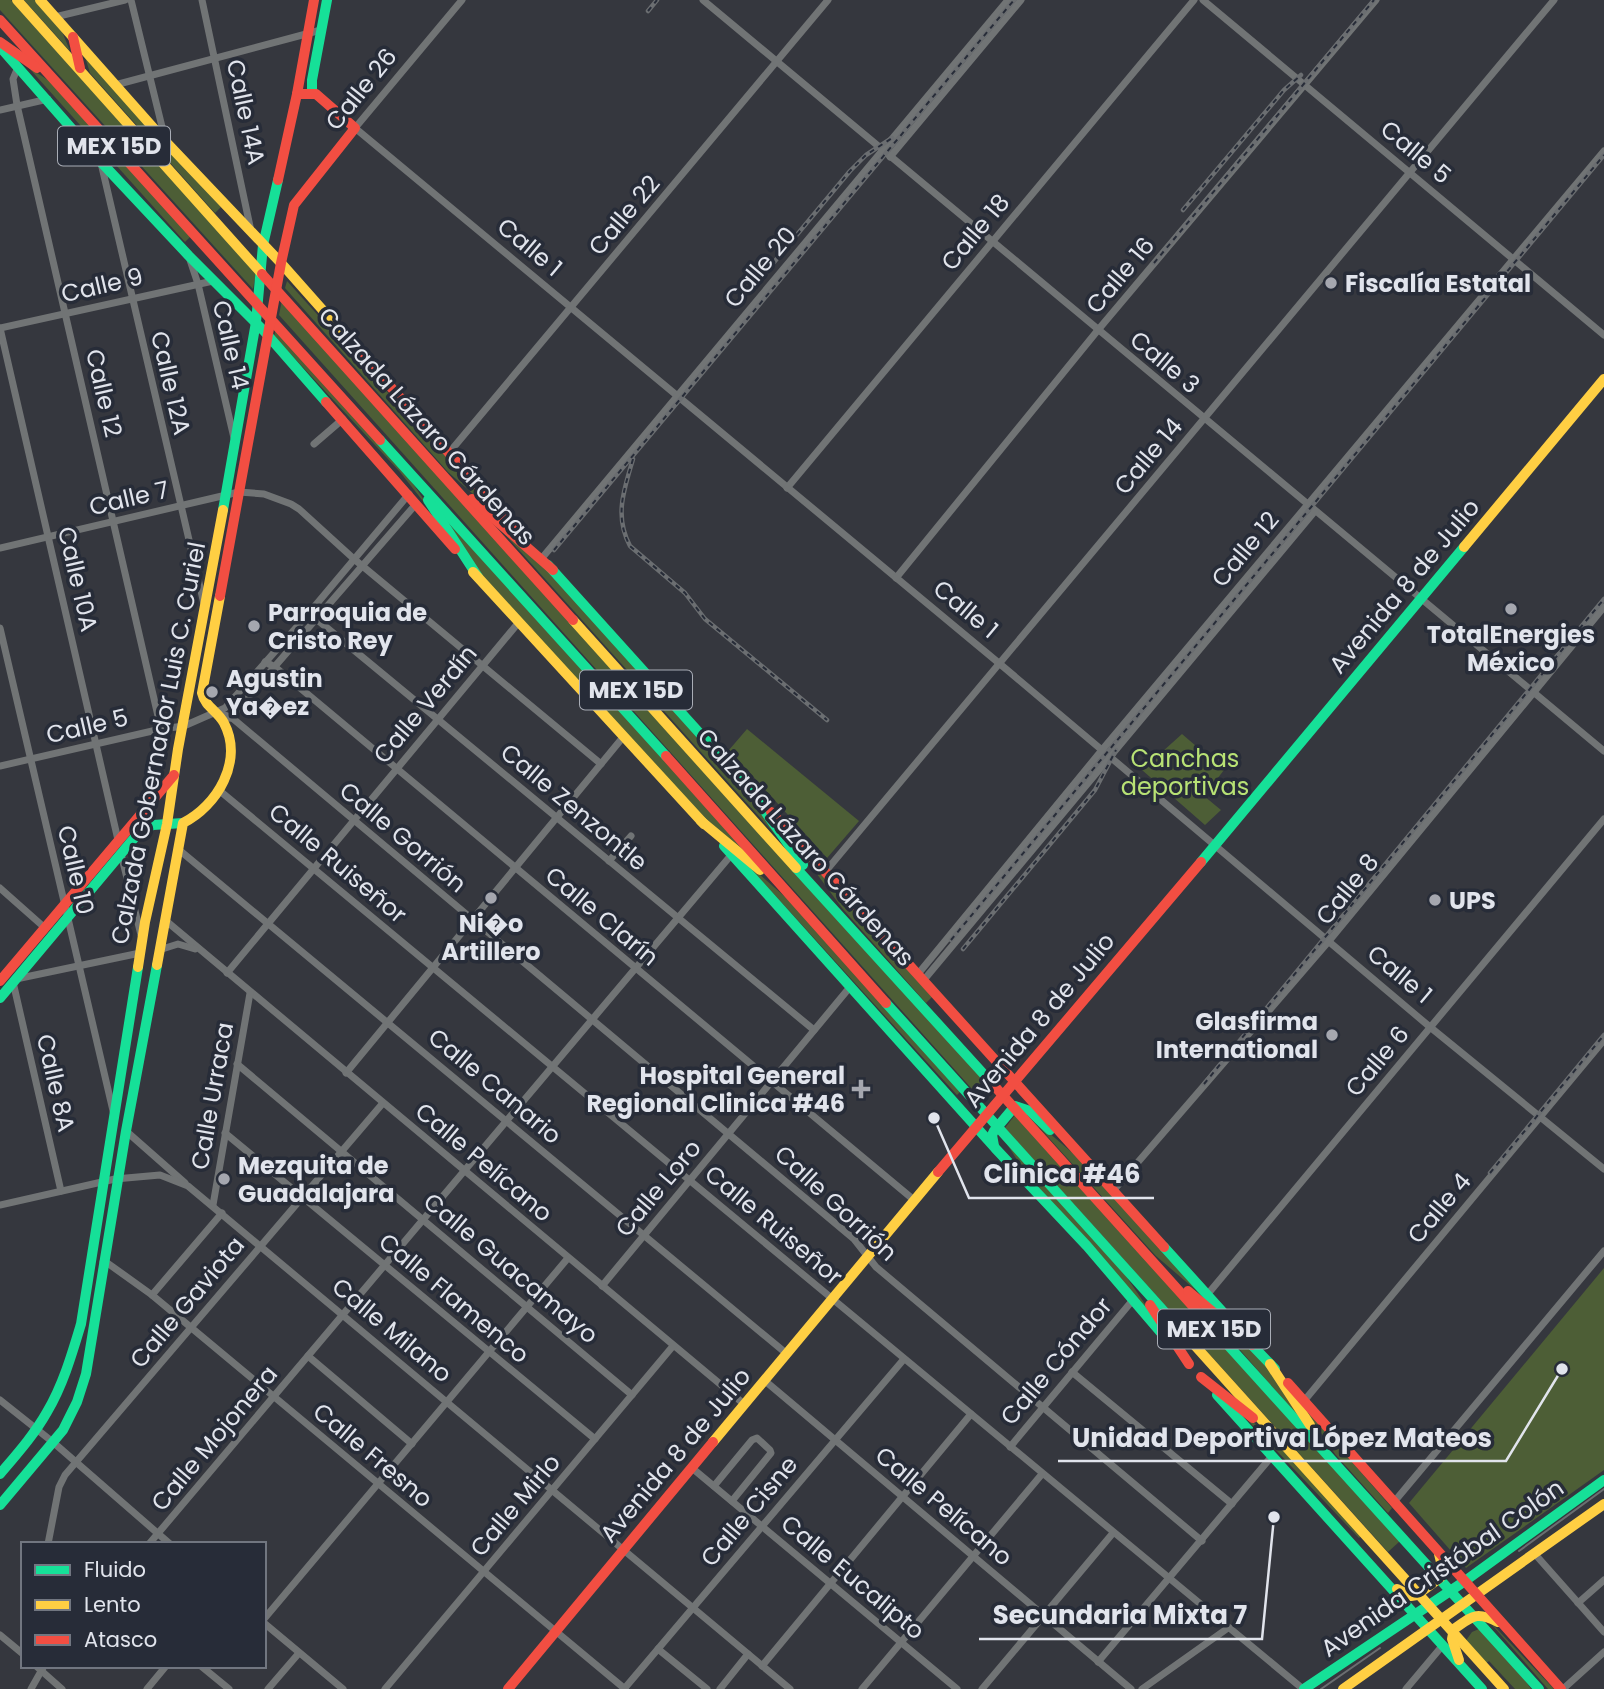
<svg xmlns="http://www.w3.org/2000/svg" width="1604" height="1689" font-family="Poppins,sans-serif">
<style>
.green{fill:#4d5e36}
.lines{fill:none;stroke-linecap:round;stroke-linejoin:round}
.street{stroke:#717475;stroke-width:7}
.fast{stroke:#16e098;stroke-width:10}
.slow{stroke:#ffcf43;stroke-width:10}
.jam{stroke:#f24e42;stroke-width:10}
.tram{stroke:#6b6e71;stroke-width:2}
.rail-casing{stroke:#6b6e71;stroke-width:4.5}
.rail{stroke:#272c38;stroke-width:2;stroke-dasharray:5;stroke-linecap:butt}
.poi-dot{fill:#a5a7af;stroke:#272c38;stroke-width:2.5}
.labels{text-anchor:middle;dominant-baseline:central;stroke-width:7;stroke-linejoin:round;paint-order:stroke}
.shield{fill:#272c38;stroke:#a9adb6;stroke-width:2}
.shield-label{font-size:23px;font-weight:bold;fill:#e1e4ec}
.street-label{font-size:24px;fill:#e1e4ec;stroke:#272c38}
.poi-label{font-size:24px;font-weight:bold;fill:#e1e4ec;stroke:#272c38;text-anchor:start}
.park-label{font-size:24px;fill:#b8e275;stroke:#272c38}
.leader{fill:none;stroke:#e1e4ec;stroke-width:2.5}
.callout-dot{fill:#e1e4ec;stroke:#272c38;stroke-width:2.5}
.callout-label{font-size:26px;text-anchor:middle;font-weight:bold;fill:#e1e4ec;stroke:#272c38;stroke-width:7;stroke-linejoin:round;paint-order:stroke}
</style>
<rect width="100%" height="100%" fill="#35373e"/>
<g class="green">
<polygon points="0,0 11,0 256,273 253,289 0,10"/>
<polygon points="24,0 35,0 61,29 70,51"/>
<polygon points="85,57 221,207 215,213 90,73"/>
<polygon points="28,67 51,82 191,236 185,242"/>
<polygon points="287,281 505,522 448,472 285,288"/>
<polygon points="282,300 990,1087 981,1099 279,315"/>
<polygon points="276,329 403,469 437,519 400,472 274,336"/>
<polygon points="441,510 760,865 705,819 480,574"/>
<polygon points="484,511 543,563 745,788 790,851"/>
<polygon points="747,729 859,821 827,858 729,750"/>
<polygon points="1182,734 1224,770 1204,796 1221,810 1205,825 1142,770"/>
<polygon points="786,832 932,997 926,1003 842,908"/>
<polygon points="742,859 792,903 961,1091 957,1095"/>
<polygon points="1015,1115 1400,1541 1388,1552 1005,1128"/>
<polygon points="1028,1115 1082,1161 1205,1298 1156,1256"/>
<polygon points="1003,1138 1117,1263 1160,1326 1023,1169"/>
<polygon points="1604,1268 1604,1470 1466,1568 1409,1503"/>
<polygon points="1194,1297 1266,1364 1302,1421"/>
<polygon points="1304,1407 1392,1508 1388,1513 1335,1454"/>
<polygon points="1239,1411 1277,1441 1363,1535 1359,1538"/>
<polygon points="1480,1611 1554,1689 1548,1689"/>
<polygon points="1488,1625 1531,1689 1515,1689 1489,1661 1481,1667 1462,1646 1472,1632"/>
</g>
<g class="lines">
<g class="street">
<polyline points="131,0 165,139"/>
<polyline points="202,0 251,231"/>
<polyline points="462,0 355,128 1000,664 1430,1027 1604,1169"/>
<polyline points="703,0 1604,751"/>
<polyline points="1203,0 1604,335"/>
<polyline points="55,17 125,0"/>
<polyline points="18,67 13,79 17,105 161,729"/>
<polyline points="115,85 321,30"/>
<polyline points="0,110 48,99"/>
<polyline points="890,157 1021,0"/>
<polyline points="101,163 204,604"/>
<polyline points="190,260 198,284 234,438"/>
<polyline points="0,328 118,840"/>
<polyline points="0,328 213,281"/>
<polyline points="314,444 343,419"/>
<polyline points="448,454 828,0"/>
<polyline points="787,488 1194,0"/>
<polyline points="0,548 239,492 264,494 291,504 299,509 354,559 601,764"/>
<polyline points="542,558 1008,0"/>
<polyline points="896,578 1098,330 1376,0"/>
<polyline points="309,613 814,1030"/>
<polyline points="0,628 114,1115"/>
<polyline points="265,662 275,667 914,1200"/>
<polyline points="216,713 231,717 854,1239 876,1267 1202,1541"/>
<polyline points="230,718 416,504"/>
<polyline points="0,766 161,729 184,726 225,708 309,613 409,494"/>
<polyline points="220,791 1303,1689"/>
<polyline points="178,849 787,1354"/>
<polyline points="121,854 141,935"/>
<polyline points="609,861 631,836"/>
<polyline points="825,872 1554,0"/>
<polyline points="0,888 45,928"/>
<polyline points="165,920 744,1404"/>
<polyline points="159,950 178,944 195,949"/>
<polyline points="227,973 519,622"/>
<polyline points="918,974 1102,750 1604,151"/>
<polyline points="16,979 140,953"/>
<polyline points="923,981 1315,511"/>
<polyline points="13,982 61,1191"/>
<polyline points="237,1064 632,1395"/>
<polyline points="346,1073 624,736"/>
<polyline points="126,1131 185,1183"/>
<polyline points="225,1133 595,1439"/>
<polyline points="1113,1191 1329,941 1604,607"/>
<polyline points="0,1205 115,1179 160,1175 188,1186 790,1689"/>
<polyline points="213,1205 250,993"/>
<polyline points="103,1262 106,1262 152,1295 625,1689"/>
<polyline points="602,1286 850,987"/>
<polyline points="152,1295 222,1213"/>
<polyline points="1207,1295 1604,819"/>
<polyline points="308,1356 412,1444"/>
<polyline points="1072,1372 1232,1504"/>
<polyline points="764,1380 1131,1689"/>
<polyline points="0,1400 54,1443 170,1544"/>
<polyline points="1304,1401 1604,1040"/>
<polyline points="1010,1447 1132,1301"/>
<polyline points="692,1468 957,1689"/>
<polyline points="714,1486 752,1440 757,1438 770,1450 771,1453 732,1501"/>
<polyline points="1394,1502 1604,1251"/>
<polyline points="48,1544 59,1487 65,1475 383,1103"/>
<polyline points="149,1544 732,854"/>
<polyline points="1534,1553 1604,1632"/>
<polyline points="1578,1603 1604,1580"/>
<polyline points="264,1619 568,1258"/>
<polyline points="264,1623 343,1689"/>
<polyline points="0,1635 23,1654"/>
<polyline points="658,1649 707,1689"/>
<polyline points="1098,1662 1272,1456"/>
<polyline points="36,1666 62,1689"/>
<polyline points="201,1666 229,1689"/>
<polyline points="762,1666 971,1414"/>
<polyline points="31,1689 44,1666"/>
<polyline points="147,1689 166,1666"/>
<polyline points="268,1689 299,1653"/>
<polyline points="385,1689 673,1346"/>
<polyline points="624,1689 904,1359"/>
<polyline points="720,1689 748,1654"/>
<polyline points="862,1689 1042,1474"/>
<polyline points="982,1689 1113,1533"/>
<polyline points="1142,1689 1228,1628"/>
<polyline points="1406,1689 1443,1645"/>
<polyline points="1563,1689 1604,1652"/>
</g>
<g class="fast">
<polyline points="0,47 101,162 189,256 264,331 326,402"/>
<polyline points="312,93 312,80 327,0"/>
<polyline points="380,440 666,756"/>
<polyline points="428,500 478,577"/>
<polyline points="223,510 256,322 263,245 278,180"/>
<polyline points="548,565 749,788"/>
<polyline points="745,783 803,865"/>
<polyline points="724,846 995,1148 1087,1246 1169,1342"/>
<polyline points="1201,862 1464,547"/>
<polyline points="796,868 989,1080"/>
<polyline points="0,998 140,831 153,825 183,823"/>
<polyline points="886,1003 1180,1329"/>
<polyline points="994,1146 992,1135 994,1131 1015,1106 1030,1111 1050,1130"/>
<polyline points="1164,1247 1230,1320"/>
<polyline points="1198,1312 1539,1689"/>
<polyline points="1249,1342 1275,1369"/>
<polyline points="1217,1395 1482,1689"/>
<path d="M 0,1474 C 17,1454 34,1435 47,1412 C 63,1385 72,1354 81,1324 L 138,967"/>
<polyline points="0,1505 63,1430 77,1402 86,1374 126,1131 157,965"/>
<polyline points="1304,1689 1465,1581 1604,1480"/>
</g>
<g class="slow">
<polyline points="17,0 262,274"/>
<polyline points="40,0 165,141 281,263 351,342"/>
<polyline points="1464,547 1604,379"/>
<polyline points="473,572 704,824"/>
<polyline points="573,620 796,868"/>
<polyline points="701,821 760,870"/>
<path d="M 157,965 L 183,823 C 217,806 244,761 224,723 C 218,711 205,707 202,693 L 220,596"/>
<polyline points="138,967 145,922 167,824 178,749 223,510"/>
<polyline points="1180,1329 1504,1689"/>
<polyline points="1270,1364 1310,1425"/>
<polyline points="713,1442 938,1172"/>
<polyline points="1397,1589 1411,1596 1417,1595 1441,1577 1443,1570 1439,1554"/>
<path d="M 1459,1660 L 1452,1639 L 1454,1629 C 1473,1616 1476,1611 1498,1622"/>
<polyline points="1343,1689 1604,1504"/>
</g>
<g class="jam">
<polyline points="0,20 380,440"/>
<polyline points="73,37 80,68"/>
<polyline points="0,42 37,68"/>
<polyline points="278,180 297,94 314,0"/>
<polyline points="262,274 573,620"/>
<polyline points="351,342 524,538"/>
<polyline points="326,402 455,549"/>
<polyline points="472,499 553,570"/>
<polyline points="220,596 281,263 294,205 355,128 316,94 297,94"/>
<polyline points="666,756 886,1003"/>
<polyline points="771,812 1164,1247"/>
<polyline points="0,981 174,775"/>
<polyline points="989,1080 1198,1312"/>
<polyline points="938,1172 1201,862"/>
<polyline points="1188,1291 1252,1345"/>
<polyline points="1150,1305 1189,1364"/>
<polyline points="1201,1377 1253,1418"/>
<polyline points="1288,1383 1561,1689"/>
<polyline points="508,1689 713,1442"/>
</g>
<g class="tram">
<polyline points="1519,1551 1604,1489"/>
<polyline points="1321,1689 1380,1648"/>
</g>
<defs>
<g id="rail">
<polyline points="648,11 657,0"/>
<polyline points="1183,210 1284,90 1301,75"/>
<polyline points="1154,263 1374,0"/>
<polyline points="765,273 850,171 866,155 892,138"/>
<path d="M 633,459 C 624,490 614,516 630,546 L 685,593 L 705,619 L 827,720"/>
<polyline points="554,550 1014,0"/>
<polyline points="951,940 1604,155"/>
<polyline points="963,949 1095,790 1116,750"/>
<polyline points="1204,1084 1604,599"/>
<polyline points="1490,1173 1604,1035"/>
</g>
</defs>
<use href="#rail" class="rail-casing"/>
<use href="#rail" class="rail"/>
</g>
<g class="poi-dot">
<circle cx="1331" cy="283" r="7"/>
<circle cx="1511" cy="609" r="7"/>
<circle cx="254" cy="626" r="7"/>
<circle cx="212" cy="692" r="7"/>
<circle cx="491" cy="898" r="7"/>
<circle cx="1435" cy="900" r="7"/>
<circle cx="1332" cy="1035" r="7"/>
<path d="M857.5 1078.5h7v7h7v7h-7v7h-7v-7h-7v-7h7z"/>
<circle cx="224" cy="1179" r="7"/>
</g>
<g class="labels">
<g class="shield">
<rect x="58" y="126.5" width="112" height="39" rx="5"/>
<rect x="580" y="670.5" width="112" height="39" rx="5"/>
<rect x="1158" y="1309.5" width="112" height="39" rx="5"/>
</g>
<g class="shield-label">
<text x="114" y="146">MEX 15D</text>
<text x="636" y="690">MEX 15D</text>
<text x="1214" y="1329">MEX 15D</text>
</g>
<g class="street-label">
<text transform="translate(361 89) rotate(-51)">Calle 26</text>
<text transform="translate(246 112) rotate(78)">Calle 14A</text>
<text transform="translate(1416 152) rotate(40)">Calle 5</text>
<text transform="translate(624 215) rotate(-50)">Calle 22</text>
<text transform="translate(975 232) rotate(-50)">Calle 18</text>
<text transform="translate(530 247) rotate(40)">Calle 1</text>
<text transform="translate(760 267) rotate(-50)">Calle 20</text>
<text transform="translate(1120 275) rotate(-50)">Calle 16</text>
<text transform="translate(102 285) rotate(-13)">Calle 9</text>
<text transform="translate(231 345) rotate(77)">Calle 14</text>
<text transform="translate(1165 362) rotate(40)">Calle 3</text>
<text transform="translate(171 383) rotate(77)">Calle 12A</text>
<text transform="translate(104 393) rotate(77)">Calle 12</text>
<text transform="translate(427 426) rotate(48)">Calzada Lázaro Cárdenas</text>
<text transform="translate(1148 456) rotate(-50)">Calle 14</text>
<text transform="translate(129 498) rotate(-13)">Calle 7</text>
<text transform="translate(1245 549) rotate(-50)">Calle 12</text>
<text transform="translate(78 579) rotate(77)">Calle 10A</text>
<text transform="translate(1404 586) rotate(-50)">Avenida 8 de Julio</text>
<text transform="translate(966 609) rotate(40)">Calle 1</text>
<text transform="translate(425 704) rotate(-50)">Calle Verdín</text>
<text transform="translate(87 726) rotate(-13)">Calle 5</text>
<text transform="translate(158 743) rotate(-79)">Calzada Gobernador Luis C. Curiel</text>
<text transform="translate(574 807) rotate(40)">Calle Zenzontle</text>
<text transform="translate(403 837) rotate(40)">Calle Gorrión</text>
<text transform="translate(806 847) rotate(48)">Calzada Lázaro Cárdenas</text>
<text transform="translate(338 863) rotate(40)">Calle Ruiseñor</text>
<text transform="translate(76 870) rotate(77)">Calle 10</text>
<text transform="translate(1347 889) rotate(-51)">Calle 8</text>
<text transform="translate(602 916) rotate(40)">Calle Clarín</text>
<text transform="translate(1400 974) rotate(40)">Calle 1</text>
<text transform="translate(1039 1020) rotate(-50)">Avenida 8 de Julio</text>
<text transform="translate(1377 1061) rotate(-50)">Calle 6</text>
<text transform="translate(56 1083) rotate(77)">Calle 8A</text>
<text transform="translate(495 1086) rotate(40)">Calle Canario</text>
<text transform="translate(212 1096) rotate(-80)">Calle Urraca</text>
<text transform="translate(484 1162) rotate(40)">Calle Pelícano</text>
<text transform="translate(658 1188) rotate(-50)">Calle Loro</text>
<text transform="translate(836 1203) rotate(43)">Calle Gorrión</text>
<text transform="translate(1439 1208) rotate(-50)">Calle 4</text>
<text transform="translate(774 1225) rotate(40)">Calle Ruiseñor</text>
<text transform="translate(511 1268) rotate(40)">Calle Guacamayo</text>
<text transform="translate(454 1298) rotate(40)">Calle Flamenco</text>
<text transform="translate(187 1302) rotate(-50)">Calle Gaviota</text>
<text transform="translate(392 1330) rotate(40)">Calle Milano</text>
<text transform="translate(1056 1361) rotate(-50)">Calle Cóndor</text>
<text transform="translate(214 1438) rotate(-50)">Calle Mojonera</text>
<text transform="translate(373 1455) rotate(40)">Calle Fresno</text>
<text transform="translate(675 1455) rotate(-50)">Avenida 8 de Julio</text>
<text transform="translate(515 1505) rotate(-50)">Calle Mirlo</text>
<text transform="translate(944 1506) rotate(40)">Calle Pelícano</text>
<text transform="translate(749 1511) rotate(-50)">Calle Cisne</text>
<text transform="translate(1442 1568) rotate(-35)">Avenida Cristóbal Colón</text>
<text transform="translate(853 1577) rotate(40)">Calle Eucalipto</text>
</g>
<g class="poi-label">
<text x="1345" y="283">Fiscalía Estatal</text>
<text x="268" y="612">Parroquia de<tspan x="268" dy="28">Cristo Rey</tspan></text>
<text x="1511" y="634" text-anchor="middle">TotalEnergies<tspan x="1511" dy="28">México</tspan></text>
<text x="226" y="678">Agustin<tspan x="226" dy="28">Ya�ez</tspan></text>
<text x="1449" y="900">UPS</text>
<text x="491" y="923" text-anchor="middle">Ni�o<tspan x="491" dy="28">Artillero</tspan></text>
<text x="1318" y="1021" text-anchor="end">Glasfirma<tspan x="1318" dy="28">International</tspan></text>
<text x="845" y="1075" text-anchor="end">Hospital General<tspan x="845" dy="28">Regional Clinica #46</tspan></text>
<text x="238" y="1165">Mezquita de<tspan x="238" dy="28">Guadalajara</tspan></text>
</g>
<g class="park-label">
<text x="1185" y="758">Canchas<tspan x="1185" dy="28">deportivas</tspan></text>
</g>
</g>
<path class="leader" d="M934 1118L969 1198H1154M1562 1369L1506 1461H1058M1274 1517L1262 1639H979"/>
<g class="callout-dot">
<circle cx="934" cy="1118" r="7"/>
<circle cx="1562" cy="1369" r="7"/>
<circle cx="1274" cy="1517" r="7"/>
</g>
<g class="callout-label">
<text x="1062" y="1183">Clinica #46</text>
<text x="1282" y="1447">Unidad Deportiva López Mateos</text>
<text x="1120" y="1624">Secundaria Mixta 7</text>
</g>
<rect x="21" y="1542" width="245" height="126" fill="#272c38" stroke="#717680" stroke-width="2"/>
<rect x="35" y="1565" width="35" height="10" fill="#16e098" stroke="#717680" stroke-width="2"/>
<text x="84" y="1577" font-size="21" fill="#e1e4ec">Fluido</text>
<rect x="35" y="1600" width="35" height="10" fill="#ffcf43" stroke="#717680" stroke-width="2"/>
<text x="84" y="1612" font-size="21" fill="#e1e4ec">Lento</text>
<rect x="35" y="1635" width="35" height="10" fill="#f24e42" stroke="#717680" stroke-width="2"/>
<text x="84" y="1647" font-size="21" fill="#e1e4ec">Atasco</text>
</svg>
